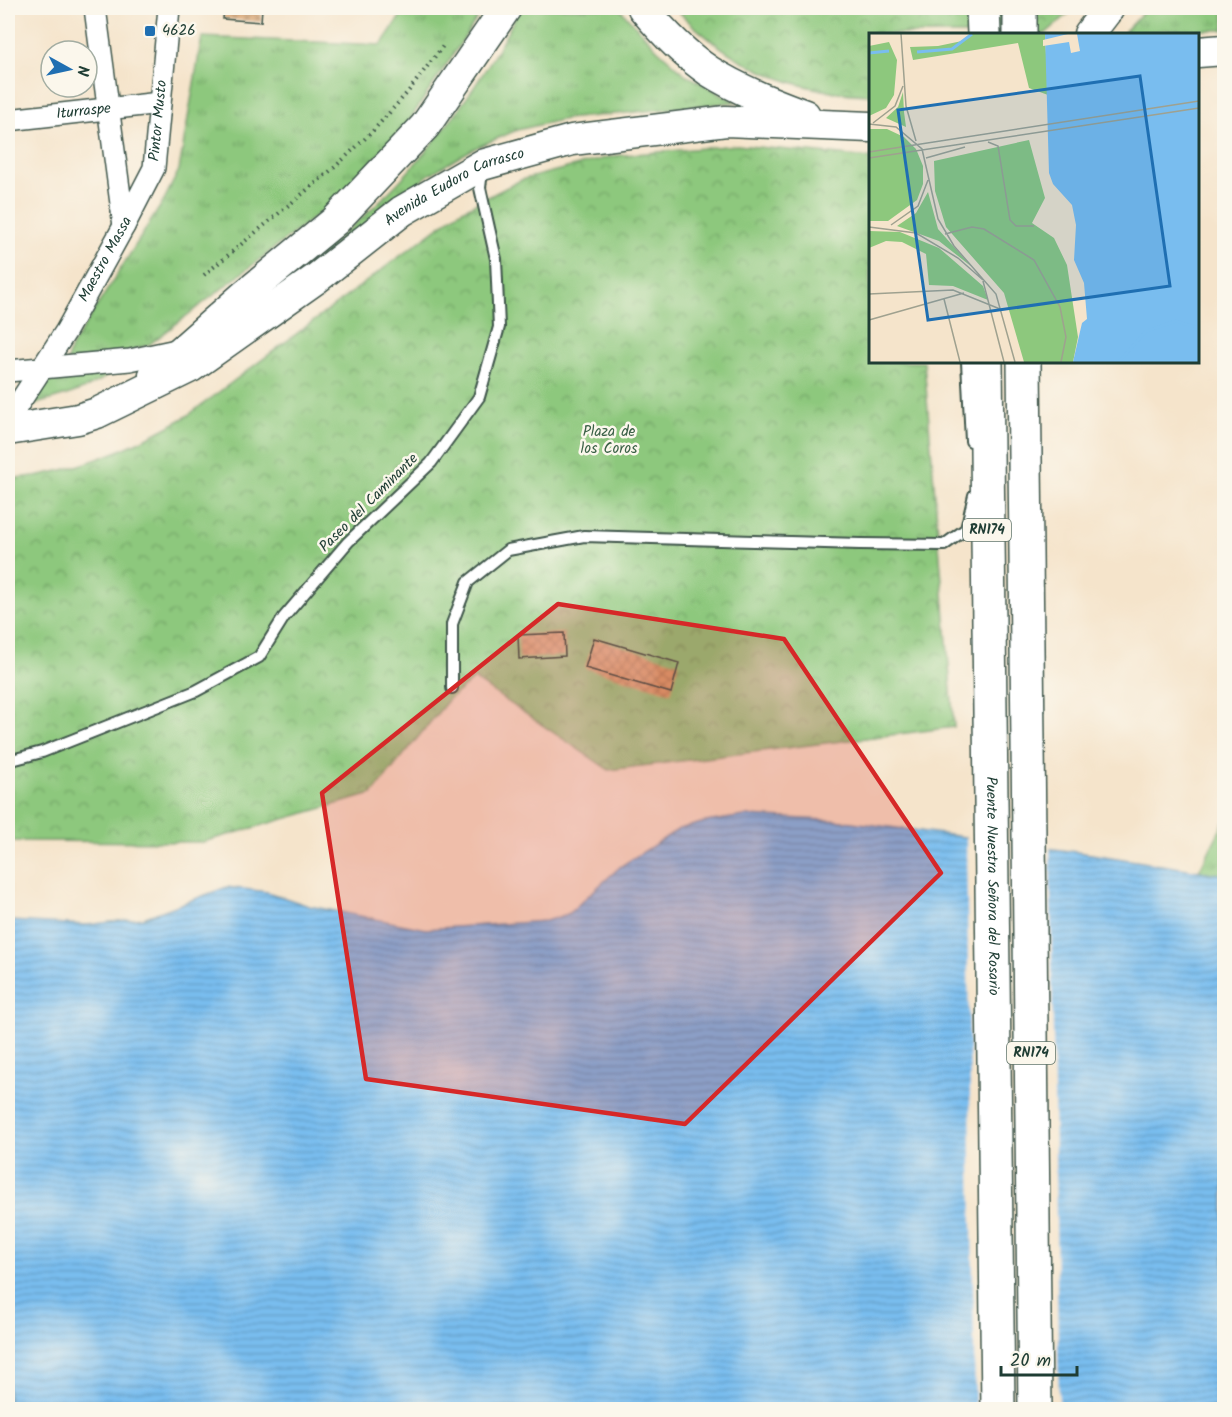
<svg xmlns="http://www.w3.org/2000/svg" width="1232" height="1417" font-family="Kalam,sans-serif">
<style>
.grass{fill:url(#grass-tufts);stroke:#568258;stroke-width:1.5}
.park{fill:url(#park-crowns);stroke:#568258;stroke-width:1.5}
.water{fill:url(#water-rules);stroke:#4c7d92;stroke-width:1.5}
.pier{fill:#f5e4cb}
.building{fill:url(#building-cross-hatch)}
.lines{fill:none;stroke-linecap:round;stroke-linejoin:round}
.lane-casing{stroke:#3f564b;stroke-width:14}
.street-casing{stroke:#3f564b;stroke-width:24}
.secondary-casing{stroke:#3f564b;stroke-width:33}
.highway-casing{stroke:#3f564b;stroke-width:36}
.path{stroke:#3f564b;stroke-width:4;stroke-dasharray:1.5 4.5;stroke-linecap:butt}
.lane{stroke:#fff;stroke-width:10}
.street{stroke:#fff;stroke-width:21}
.secondary{stroke:#fff;stroke-width:30}
.highway{stroke:#fff;stroke-width:33}
.marked{fill:#d62828;fill-opacity:0.2;stroke:#d62828;stroke-width:4.5;stroke-linejoin:round}
.poi-dot{fill:#1f6fb2;stroke:#fbf7ec;stroke-width:2}
.labels{text-anchor:middle;dominant-baseline:central;stroke-width:5;stroke-linejoin:round;paint-order:stroke}
.shield{fill:#fbf7ec;stroke:#61756b;stroke-width:1.5}
.shield-label{font-size:14px;font-weight:bold;fill:#1f3d34}
.poi-label{font-size:15px;fill:#1f3d34;stroke:#fbf7ec;text-anchor:start}
.street-label{font-size:15px;fill:#1f3d34;stroke:#fbf7ec}
.park-label{font-size:15px;fill:#3a6046;stroke:#fbf7ec}
.inset-river{fill:none;stroke:#79bdef;stroke-width:3}
.inset-road{fill:none;stroke:#9fa18f;stroke-width:1.5}
.view{fill:#1f6fb2;fill-opacity:0.15;stroke:#1f6fb2;stroke-width:3}
.inset-edge{fill:none;stroke:#1f3d34;stroke-width:3}
</style>
<defs>
<pattern id="grass-tufts" width="24" height="20" patternUnits="userSpaceOnUse" patternTransform="scale(1.5)"><rect width="24" height="20" fill="#8dc87d"/><path d="M3 7l-1-3M5 7V3M7 7l1-3M15 17l-1-3M17 17v-4M19 17l1-3" fill="none" stroke="#73a467"/></pattern>
<pattern id="park-crowns" width="20" height="18" patternUnits="userSpaceOnUse" patternTransform="scale(1.5)"><rect width="20" height="18" fill="#8dc87d"/><path d="M2 6a3 3 0 1 1 6 0M12 15a3 3 0 1 1 6 0" fill="none" stroke="#73a467"/></pattern>
<pattern id="water-rules" width="6" height="5" patternUnits="userSpaceOnUse" patternTransform="scale(1.5)"><rect width="6" height="5" fill="#79bdef"/><path d="M0 2.5h6" fill="none" stroke="#639bc2"/></pattern>
<pattern id="building-cross-hatch" width="8" height="8" patternUnits="userSpaceOnUse" patternTransform="scale(1.5)"><rect width="8" height="8" fill="#d9a472"/><path d="M0 0l8 8M0 8l8-8" fill="none" stroke="#af875e"/></pattern>
</defs>
<rect width="100%" height="100%" fill="#fbf7ec"/>
<filter id="ink" filterUnits="userSpaceOnUse"><feTurbulence type="fractalNoise" baseFrequency=".0167" numOctaves="2"/><feDisplacementMap in="SourceGraphic" scale="12" xChannelSelector="R" yChannelSelector="G"/><feConvolveMatrix kernelMatrix="1 2 1 2 8 2 1 2 1" color-interpolation-filters="sRGB"/></filter>
<filter id="wash" filterUnits="userSpaceOnUse"><feTurbulence type="fractalNoise" baseFrequency=".008" numOctaves="4" result="noise"/><feDisplacementMap in="SourceGraphic" scale="24" xChannelSelector="R" yChannelSelector="G"/><feGaussianBlur stdDeviation="1.35" result="paint"/><feColorMatrix in="noise" values="0 0 0 0 0 0 0 0 0 0 0 0 0 0 0 0 0 1.4 0 .05"/><feComposite in="paint" operator="in"/></filter>
<g filter="url(#wash)">
<rect width="100%" height="100%" fill="#f5e4cb"/>
<g class="grass">
<polygon points="406,8 484,8 407,124 334,202 150,344 121,354 67,361 71,347 163,202 179,170 202,37 381,45"/>
<path d="M 520,8 L 619,8 L 657,49 L 686,75 L 736,102 L 565,119 L 517,130 L 473,149 L 430,174 L 325,256 L 271,295 C 316,255 367,218 407,173 C 451,124 491,67 520,8 Z"/>
<polygon points="1147,8 1224,8 1224,30 1166,30 1128,34 1125,31"/>
<path d="M 114,371 C 91,390 61,397 32,405 L 52,376 Z"/>
<polygon points="1224,822 1224,875 1199,871"/>
</g>
<g class="park">
<path d="M 675,8 L 1075,8 L 1045,34 L 870,34 L 870,95 C 791,92 730,65 675,8 Z"/>
<path d="M 737,145 L 870,158 L 870,362 L 924,362 L 954,727 L 609,770 L 474,679 L 449,699 L 372,794 L 203,842 L 8,841 L 8,479 C 20,477 33,477 45,474 C 92,465 145,441 187,416 L 459,212 L 521,180 L 613,156 Z"/>
</g>
<polygon class="water" points="745,816 844,821 1091,854 1224,875 1224,1409 8,1409 8,921 87,925 143,918 227,887 267,892 309,906 426,929 546,921 568,914 621,866 679,829 706,822"/>
<polygon class="pier" points="966,834 1050,845 1059,1409 975,1409"/>
<g id="blocks">
<g class="building">
<polygon points="224,8 262,8 261,22 223,19"/>
<polygon points="564,633 565,656 519,659 518,635"/>
<polygon points="594,638 679,663 671,693 585,668"/>
</g>
</g>
</g>
<g filter="url(#ink)">
<use href="#blocks" fill-opacity="0" stroke="#3f564b" stroke-width="1.5"/>
<g class="lines">
<defs>
<g id="lane">
<polyline points="967,362 971,441"/>
<polyline points="452,688 452,624 468,582 508,550 584,536 860,544 944,545 966,529 974,495"/>
<polyline points="8,761 42,752 196,691 259,657 284,617 348,542 431,463 479,397 499,327 496,259 480,188 482,171"/>
</g>
<g id="street">
<polyline points="95,8 124,226"/>
<path id="s1" d="M 8,120 L 160,103"/>
<polyline points="8,371 130,360 181,349"/>
<path id="s2" d="M 8,420 L 66,331 L 124,226 L 154,168 L 169,8"/>
</g>
<g id="secondary">
<path d="M 643,8 C 662,31 684,54 709,71 C 739,90 773,103 805,115"/>
<polyline points="1089,34 1109,8"/>
<polyline points="1198,52 1224,50"/>
<polyline points="154,375 246,294 335,221 425,126 506,8"/>
<path id="s3" d="M 8,430 L 78,419 L 97,413 L 191,367 L 317,278 L 402,211 L 482,165 L 572,140 L 726,121 L 870,127"/>
</g>
<g id="highway">
<polyline points="983,8 984,34"/>
<polyline points="1020,8 1020,34"/>
<path id="s4" d="M 986,362 L 998,1410"/>
<polyline points="1024,362 1035,1410"/>
</g>
</defs>
<use href="#lane" class="lane-casing"/>
<use href="#street" class="street-casing"/>
<use href="#secondary" class="secondary-casing"/>
<use href="#highway" class="highway-casing"/>
<polyline class="path" points="204,275 335,167 371,133 407,93 443,46"/>
<use href="#lane" class="lane"/>
<use href="#street" class="street"/>
<use href="#secondary" class="secondary"/>
<use href="#highway" class="highway"/>
</g>
</g>
<path class="marked" d="M 558,604 L 784,639 L 941,873 L 685,1124 L 366,1079 L 322,793 Z"/>
<rect class="poi-dot" x="144" y="25" width="12" height="12" rx="3"/>
<g class="labels">
<g class="shield">
<rect x="963" y="519" width="48" height="22" rx="4.5"/>
<rect x="1007" y="1042" width="48" height="22" rx="4.5"/>
</g>
<g class="shield-label">
<text x="987" y="530">RN174</text>
<text x="1031" y="1053">RN174</text>
</g>
<g class="poi-label">
<text x="162" y="31">4626</text>
</g>
<g class="street-label">
<text stroke="none"><textPath href="#s1" startOffset="76">Iturraspe</textPath></text>
<text stroke="none"><textPath href="#s2" startOffset="339">Pintor Musto</textPath></text>
<text stroke="none"><textPath href="#s3" startOffset="516">Avenida Eudoro Carrasco</textPath></text>
<text stroke="none"><textPath href="#s2" startOffset="188">Maestro Massa</textPath></text>
<text transform="translate(369 503) rotate(-45)">Paseo del Caminante</text>
<text stroke="none"><textPath href="#s4" startOffset="524">Puente Nuestra Señora del Rosario</textPath></text>
</g>
<g class="park-label">
<text x="609" y="432">Plaza de<tspan x="609" dy="17">los Coros</tspan></text>
</g>
</g>
<g transform="translate(869 33)">
<rect width="330" height="330" fill="#f5e4cb"/>
<path d="M 101,1 L 176,1 L 179,62 L 160,55 L 149,10 L 44,27 L 41,14 L 69,13 L 93,8 ZM 20,9 L 28,27 L 25,62 L 17,75 L 0,83 L 0,13 ZM 34,59 L 35,79 L 37,94 L 17,85 L 29,74 ZM 59,159 L 69,196 L 103,234 L 70,208 L 28,193 L 47,180 ZM 0,198 L 31,199 L 70,215 L 114,253 L 119,267 L 84,253 L 60,252 L 57,221 L 33,209 L 17,208 L 0,215 Z" fill="#8dc87d"/>
<path d="M 0,96 L 18,96 L 35,104 L 47,116 L 54,133 L 54,151 L 48,167 L 19,188 L 0,188 ZM 160,107 L 176,165 L 163,190 L 185,205 L 198,232 L 209,304 L 204,329 L 155,329 L 135,260 L 77,194 L 66,158 L 65,128 Z" fill="#8dc87d"/>
<path d="M 176,1 L 330,1 L 330,329 L 204,329 L 213,290 L 218,286 L 215,250 L 205,227 L 207,192 L 203,172 L 184,151 L 180,140 Z" fill="#79bdef"/>
<path d="M 199,1 L 208,1 L 211,18 L 202,20 L 200,9 L 174,13 L 174,7 Z" fill="#f5e4cb"/>
<path class="inset-river" d="M 48,19 L 83,16 L 103,1M 0,20 L 20,18M 250,329 L 277,298 L 307,288 L 330,295"/>
<path class="inset-road" d="M 32,1 L 37,73 L 47,108M 4,90 L 26,73 L 34,53M 0,91 L 27,94 L 53,116 L 69,186 L 85,213 L 127,261 L 146,329M 119,109 L 129,113 L 141,187 L 147,193 L 165,193M 0,119 L 330,68M 0,125 L 330,75M 57,125 L 96,114M 22,192 L 49,173 L 59,147M 0,194 L 47,200 L 89,225 L 114,247M 76,201 L 103,194 L 115,196 L 165,227 L 191,274 L 197,304 L 192,329M 114,248 L 135,329M 0,261 L 84,257 L 131,276M 75,266 L 91,329M 0,287 L 95,260"/>
<path class="view" d="M 271,43 L 301,253 L 59,287 L 29,77 Z"/>
<rect width="330" height="330" class="inset-edge"/>
</g>
<rect width="1232" height="1417" fill="none" stroke="#fbf7ec" stroke-width="30"/>
<g transform="translate(69 69) rotate(98)"><circle r="28" fill="#fbf7ec" stroke="#a3ada2" stroke-width="1.5"/>
<path d="M0-4.5L10 22L0 15L-10 22Z" fill="#1f6fb2"/>
<text y="-9" font-size="16" font-weight="bold" text-anchor="middle" fill="#1f3d34">N</text>
</g>
<path d="M1001 1366v9h76v-9" fill="none" stroke="#1f3d34" stroke-width="3"/>
<text x="1010" y="1366" font-size="18" fill="#1f3d34" stroke="#fbf7ec" stroke-width="4.5" paint-order="stroke">20 m</text>
</svg>
